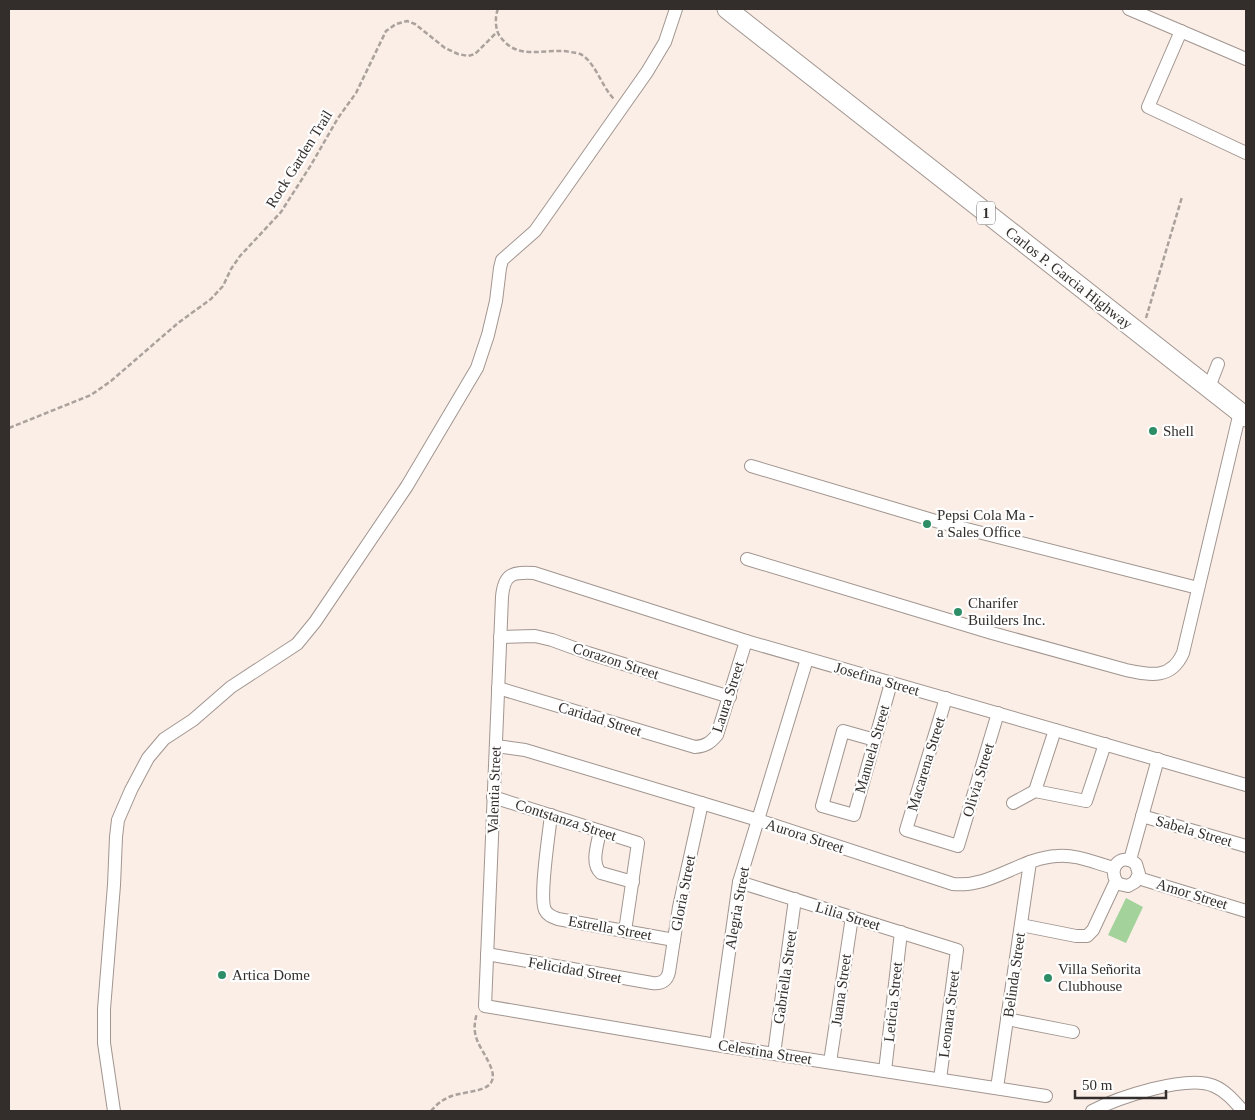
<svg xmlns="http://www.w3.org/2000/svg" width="1255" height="1120" font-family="Georgia,serif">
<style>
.green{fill:#a3d39b}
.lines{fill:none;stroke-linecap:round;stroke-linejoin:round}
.minor-casing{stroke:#a1958f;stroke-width:14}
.highway-casing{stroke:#a1958f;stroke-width:21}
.path{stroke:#aba29d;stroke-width:2.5;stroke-dasharray:5 2.5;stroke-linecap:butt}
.minor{stroke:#fff;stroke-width:12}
.highway{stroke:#fff;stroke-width:19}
.poi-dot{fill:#2d8d66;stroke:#fefefe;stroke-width:2}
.labels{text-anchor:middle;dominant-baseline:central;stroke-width:4.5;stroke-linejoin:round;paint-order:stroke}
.shield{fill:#fefefe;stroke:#706c6b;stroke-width:1}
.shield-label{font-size:14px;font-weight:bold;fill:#332e2c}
.street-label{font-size:15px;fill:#332e2c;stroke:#fefefe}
.poi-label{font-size:15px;fill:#332e2c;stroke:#fefefe;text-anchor:start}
</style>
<rect width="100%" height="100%" fill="#fbeee7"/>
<polygon class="green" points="1126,898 1143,907 1126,943 1108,935"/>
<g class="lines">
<defs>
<g id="minor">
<polyline points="1129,9 1246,59"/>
<polyline points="1181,31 1148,107 1246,153"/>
<polyline points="1209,387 1218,364"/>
<polyline points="751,466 939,522 1198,588"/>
<path d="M 747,559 L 992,633 L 1126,670 C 1150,675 1171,680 1183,653 L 1240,412"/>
<polyline points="500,637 535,636 552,640 588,653 730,697"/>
<path d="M 498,688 L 695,747 C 706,746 710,743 717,735 L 746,641"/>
<polyline points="946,698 906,830 958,846 998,713"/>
<polyline points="875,740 843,731 822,806 854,815 891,683"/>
<path d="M 496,746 L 525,750 L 758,820 L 953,884 C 991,888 1020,858 1057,856 C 1076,854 1095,863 1114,868"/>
<polyline points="1035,791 1055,730"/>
<polyline points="493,797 638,843 625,931"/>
<polyline points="1013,803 1035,791 1086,801 1105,744"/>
<path d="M 551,815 C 549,834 539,897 545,910 C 548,916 553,917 558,919 L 674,940"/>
<polyline points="1142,816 1246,846"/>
<path d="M 600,831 C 598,843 590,864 601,873 L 633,882"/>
<polyline points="1130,860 1158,759"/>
<polyline points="1138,878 1246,911"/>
<polyline points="739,882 957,950 940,1079"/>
<path d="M 1021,925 L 1076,936 L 1087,936 L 1093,930 L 1116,881 C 1108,865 1123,853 1136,864 L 1139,874 L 1135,882 L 1128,886 L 1119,884 L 1116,881"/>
<path d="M 487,954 L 652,983 C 661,984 667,981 669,972 L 679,907 L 702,803"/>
<polyline points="1007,1019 1073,1032"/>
<polyline points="716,1045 739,882 807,659"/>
<polyline points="774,1054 795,899"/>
<polyline points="830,1062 852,917"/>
<polyline points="885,1071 901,932"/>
<polyline points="997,1088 1030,862"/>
<path d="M 1046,1096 L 716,1045 L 485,1006 L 502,597 C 504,573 513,572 534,573 L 746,641 L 1246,785"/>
<polyline points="114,1111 104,1043 104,1009 114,885 116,837 118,820 131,790 148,758 164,739 193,720 231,687 297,644 315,622 407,486 477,368 488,335 496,301 500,268 502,260 535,231 647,72 665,42 676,9"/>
<path d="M 1092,1111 C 1117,1098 1187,1074 1214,1086 C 1226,1091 1235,1102 1243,1111"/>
</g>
<polyline id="highway" points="727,9 1246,417"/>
</defs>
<use href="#minor" class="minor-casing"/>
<use href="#highway" class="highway-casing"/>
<g class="path">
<path d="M 498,9 C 495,16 495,28 499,35 C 518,63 544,47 571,52 C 574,53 580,53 582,55 C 596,64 602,87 614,99"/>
<polyline points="1146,318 1182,197"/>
<polyline points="9,428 91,395 111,381 178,323 211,299 223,286 231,269 240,256 281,212 311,165 338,118 356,93 386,31 396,24 407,21 415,24 445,48 458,54 468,56 475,54 497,32"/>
<path d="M 431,1111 C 436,1105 442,1100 449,1097 C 467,1089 505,1095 489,1063 C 480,1044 470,1037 477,1013"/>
</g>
<use href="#minor" class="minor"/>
<use href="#highway" class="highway"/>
</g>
<g class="poi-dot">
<circle cx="1153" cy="431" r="5"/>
<circle cx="927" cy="524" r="5"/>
<circle cx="958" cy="612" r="5"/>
<circle cx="222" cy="975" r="5"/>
<circle cx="1048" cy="978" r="5"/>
</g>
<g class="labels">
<rect class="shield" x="977" y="201.5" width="18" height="23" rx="4"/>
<g class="shield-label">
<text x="986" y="213">1</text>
</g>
<g class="street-label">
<text transform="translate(299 159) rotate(-58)">Rock Garden Trail</text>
<text transform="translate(1069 278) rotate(38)">Carlos P. Garcia Highway</text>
<text transform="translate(616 661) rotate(18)">Corazon Street</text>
<text transform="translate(877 679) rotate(16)">Josefina Street</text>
<text transform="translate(728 697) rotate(-72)">Laura Street</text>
<text transform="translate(600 719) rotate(17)">Caridad Street</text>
<text transform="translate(872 749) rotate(-74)">Manuela Street</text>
<text transform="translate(926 764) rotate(-73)">Macarena Street</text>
<text transform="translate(978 780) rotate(-73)">Olivia Street</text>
<text transform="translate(494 790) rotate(-88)">Valentia Street</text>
<text transform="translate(566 820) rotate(18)">Contstanza Street</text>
<text transform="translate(1194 831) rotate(16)">Sabela Street</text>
<text transform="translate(805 836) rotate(18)">Aurora Street</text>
<text transform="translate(683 893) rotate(-79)">Gloria Street</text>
<text transform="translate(1192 894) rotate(17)">Amor Street</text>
<text transform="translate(737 908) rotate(-80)">Alegria Street</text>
<text transform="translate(848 916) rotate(17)">Lilia Street</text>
<text transform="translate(610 928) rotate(10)">Estrella Street</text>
<text transform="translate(575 970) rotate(10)">Felicidad Street</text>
<text transform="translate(1014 975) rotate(-82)">Belinda Street</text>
<text transform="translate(785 977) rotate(-82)">Gabriella Street</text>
<text transform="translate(841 990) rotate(-82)">Juana Street</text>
<text transform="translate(893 1002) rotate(-84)">Leticia Street</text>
<text transform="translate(949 1014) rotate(-83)">Leonara Street</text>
<text transform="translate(765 1052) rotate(9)">Celestina Street</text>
</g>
<g class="poi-label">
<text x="1163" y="431">Shell</text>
<text x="937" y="515">Pepsi Cola Ma -<tspan x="937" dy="17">a Sales Office</tspan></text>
<text x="968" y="603">Charifer<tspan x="968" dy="17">Builders Inc.</tspan></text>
<text x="1058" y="969">Villa Señorita<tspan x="1058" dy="17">Clubhouse</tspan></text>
<text x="232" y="975">Artica Dome</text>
</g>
</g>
<rect width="1255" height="1120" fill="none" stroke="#332e2c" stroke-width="20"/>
<path d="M1075 1090v8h91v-8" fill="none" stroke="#332e2c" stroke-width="2.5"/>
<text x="1082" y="1090" font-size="15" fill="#332e2c" stroke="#fefefe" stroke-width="4" paint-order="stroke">50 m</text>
</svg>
